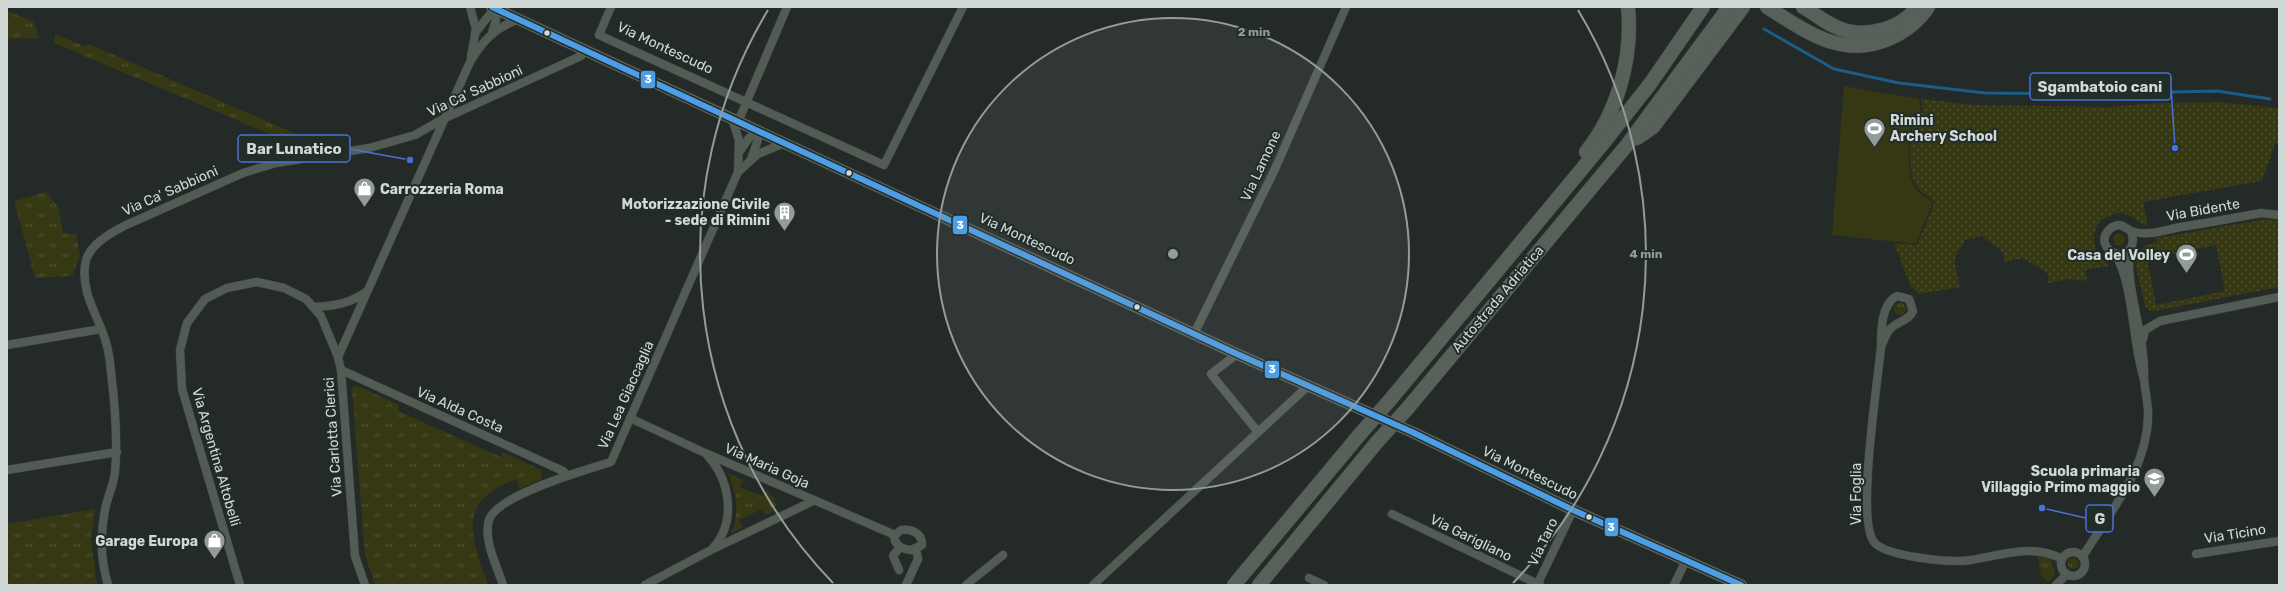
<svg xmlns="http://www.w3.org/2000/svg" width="2286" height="592" font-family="Rubik,sans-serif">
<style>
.grass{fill:url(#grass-tufts)}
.park{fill:url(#park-dots);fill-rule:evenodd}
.garden{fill:#353812}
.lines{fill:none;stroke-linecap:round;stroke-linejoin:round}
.stream{stroke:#1c5d86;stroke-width:3}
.street-casing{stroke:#404543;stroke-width:9}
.secondary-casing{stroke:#404543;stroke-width:12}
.highway-casing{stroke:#404543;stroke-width:15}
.street{stroke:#535c54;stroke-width:8}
.secondary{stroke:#5e675e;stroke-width:11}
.highway{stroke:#576159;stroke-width:14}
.highway-bridge-casing{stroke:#404543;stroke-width:15;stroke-linecap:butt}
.highway-bridge{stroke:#576159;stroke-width:14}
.bus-1-casing{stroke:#202d29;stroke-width:9}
.bus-1{stroke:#4d9ee5;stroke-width:6}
.ring{fill:none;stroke:#949c9a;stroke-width:2}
.bus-dot{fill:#d1d9d7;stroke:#202d29;stroke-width:1.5}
.labels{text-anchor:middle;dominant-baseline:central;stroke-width:4;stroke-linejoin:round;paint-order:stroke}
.street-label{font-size:14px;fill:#d1d9d7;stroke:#202d29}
.poi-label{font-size:14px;font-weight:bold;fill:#d1d9d7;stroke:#202d29;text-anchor:end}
.centre{fill:#949c9a;stroke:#202d29;stroke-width:2}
.ring-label{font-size:12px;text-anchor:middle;font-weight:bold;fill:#949c9a;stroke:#202d29;stroke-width:4;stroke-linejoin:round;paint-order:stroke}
.leader{fill:none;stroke:#4a71d8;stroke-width:1.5}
.callout-dot{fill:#4a71d8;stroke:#202d29;stroke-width:1.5}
.callout{fill:#202d29;stroke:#4a71d8;stroke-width:1.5}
.callout-label{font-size:15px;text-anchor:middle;font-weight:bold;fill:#d1d9d7}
.line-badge{stroke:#202d29;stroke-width:1.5}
.badge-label{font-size:11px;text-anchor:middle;font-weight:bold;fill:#fff}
</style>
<defs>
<pattern id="grass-tufts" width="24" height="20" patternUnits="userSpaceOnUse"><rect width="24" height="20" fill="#353812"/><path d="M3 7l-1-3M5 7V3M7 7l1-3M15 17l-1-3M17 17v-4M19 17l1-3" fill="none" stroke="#515434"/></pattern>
<pattern id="park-dots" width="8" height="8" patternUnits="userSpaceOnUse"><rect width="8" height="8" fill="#353812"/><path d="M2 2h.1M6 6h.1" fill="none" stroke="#515434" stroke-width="1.8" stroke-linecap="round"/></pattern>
</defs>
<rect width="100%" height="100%" fill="#232a28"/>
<g class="grass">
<polygon points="7,11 34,22 39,38 7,39"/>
<polygon points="55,34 84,46 89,44 333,150 317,154 54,43"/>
<polygon points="46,192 58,206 63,233 76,234 80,255 72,276 35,278 14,201"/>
<circle cx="2119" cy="239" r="6"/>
<circle cx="1900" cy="309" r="6"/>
<path d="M 354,386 L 358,386 L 399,405 L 398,411 L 501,457 L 503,452 L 541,470 L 542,479 L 519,489 L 517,479 C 454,501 472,536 488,585 L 375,585 L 365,555 L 352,389 Z"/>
<path d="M 728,473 L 743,480 L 740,487 L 763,497 L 767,490 L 774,498 L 776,505 L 773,512 L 765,515 L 762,509 L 739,520 L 743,527 L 731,534 C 740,510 737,497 728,473 Z"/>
<polygon points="95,509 91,538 97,585 7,585 7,524"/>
<polygon points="2038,556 2050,558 2055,573 2049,582 2041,576"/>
<circle cx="2073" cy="563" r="5.5"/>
</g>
<g class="park">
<path d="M 1921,99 L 1975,105 L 2108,107 L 2159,103 L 2219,102 L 2279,108 L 2279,144 L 2275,143 L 2262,181 L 2143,202 L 2148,225 C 2140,225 2136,218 2129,215 C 2113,209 2096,220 2094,236 C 2093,250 2100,257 2110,266 L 2085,270 L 2087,281 L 2070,279 L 2048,283 L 2048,274 L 2023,258 L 2004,262 L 2003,252 L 1982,236 L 1965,240 L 1954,260 L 1960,287 L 1920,294 L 1911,287 L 1894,243 L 1917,245 L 1935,202 C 1929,197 1921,193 1916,186 C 1907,174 1910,129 1915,115 L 1923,110 Z"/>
<path d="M 2266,219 L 2279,221 L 2279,287 L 2155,311 L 2149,310 L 2145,306 L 2135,262 L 2145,245 L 2157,242 L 2157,238 ZM 2216,245 L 2225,291 L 2156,305 L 2147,259 Z"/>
</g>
<path class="garden" d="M 1844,86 L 1919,99 L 1921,110 L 1913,114 C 1908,129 1906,173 1914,186 C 1918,193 1927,198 1933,202 L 1916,244 L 1832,235 Z"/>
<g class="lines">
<polyline class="stream" points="1764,29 1834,69 1899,83 1985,93 2085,94 2217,91 2270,99"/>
<defs>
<g id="street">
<polyline points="470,7 476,29 471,57"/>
<polyline points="611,7 599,35 884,165 963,7"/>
<polyline points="475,33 495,8"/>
<polyline points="492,33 496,20 495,8"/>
<polyline points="738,122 787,7"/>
<polyline points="740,151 749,138 759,131 758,140 751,159"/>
<polyline points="738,172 758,154 784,143"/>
<path d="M 2131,231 L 2133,240 C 2130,268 2093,249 2108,231 C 2110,228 2114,226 2118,225 C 2125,225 2128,231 2134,232 C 2149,236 2165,230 2180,227 C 2207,223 2234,218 2261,213 L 2279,215"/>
<path d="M 2115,254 C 2134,285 2132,342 2144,379 C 2146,336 2126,293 2129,250"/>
<path d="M 1897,296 L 1909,299 L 1913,311 C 1909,321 1898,321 1890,329 C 1886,334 1884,340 1881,347 C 1881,331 1881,304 1897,296 Z"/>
<path d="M 313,307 C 334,306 349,304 366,292"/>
<polyline points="1194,334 1275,169 1346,7"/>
<polyline points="2143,339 2145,330 2160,321 2279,297"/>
<polyline points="7,345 101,329"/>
<path d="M 1881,347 C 1878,380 1856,520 1874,542 C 1886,557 1952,563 1971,560 C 2003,555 2032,543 2062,559"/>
<polyline points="1237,354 1211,374 1258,432"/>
<path d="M 338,357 L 470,62 C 483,40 495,28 519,19"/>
<polyline points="341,370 563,471 567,475"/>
<polyline points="630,418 705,453 895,535"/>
<path d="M 707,455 C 730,480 737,521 713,548"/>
<polyline points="7,470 117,452"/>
<polyline points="1392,514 1540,585"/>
<path d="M 901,530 C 911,529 922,532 922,545 L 911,550 C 902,549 895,546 894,536 Z"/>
<circle cx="2073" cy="564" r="12"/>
<polyline points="2196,554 2279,541"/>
<path d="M 2083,556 C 2110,512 2150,466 2148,410 C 2147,399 2145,389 2144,379"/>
<polyline points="899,570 893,556 900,547"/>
<polyline points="1309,578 1324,585"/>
<path d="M 108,585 C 101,561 100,534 105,510 C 107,497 114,485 115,472 C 118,440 115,405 111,372 C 110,357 107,342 101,328 C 92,306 82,289 85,265 C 87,246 109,234 124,226 L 243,173 L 276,163 L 369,148 L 415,135 L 443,119 L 581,56 L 585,51"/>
<polyline points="240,585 182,389 180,350 187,323 205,299 227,288 257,282 284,288 306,299 321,316 338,357 341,370 355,556 365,585"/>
<path d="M 503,585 C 497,566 483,540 489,520 C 497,495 585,470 611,462 L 738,172 L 739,140 L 732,119"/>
<polyline points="645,585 711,550 813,501"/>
<polyline points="906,585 918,559 916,549"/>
<polyline points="966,585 1003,555"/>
<polyline points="1093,585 1308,386"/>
<polyline points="1537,585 1573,510"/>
<polyline points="1674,585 1686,560"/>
<polyline points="2056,585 2067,574"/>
</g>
<polyline id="secondary" points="492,7 1237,354 1412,432 1573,510 1741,585"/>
<g id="highway">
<path d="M 1767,7 C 1807,32 1843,60 1891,38 C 1906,31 1919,21 1928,7"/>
<path d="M 1803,7 C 1817,15 1830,27 1847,31 C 1868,36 1898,29 1913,12"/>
<polyline points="1637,138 1653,127 1743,7"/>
<path d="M 1586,152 C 1618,112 1633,57 1628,7"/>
<polyline points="1390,400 1601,146 1650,84 1703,7"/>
<polyline points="1407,409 1627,145 1729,7"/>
<polyline points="1234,585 1361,433"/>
<polyline points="1259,585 1377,442"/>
</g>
</defs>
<use href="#street" class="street-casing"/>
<use href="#secondary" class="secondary-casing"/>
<use href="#highway" class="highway-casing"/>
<use href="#street" class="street"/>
<use href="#secondary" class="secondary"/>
<use href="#highway" class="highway"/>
<defs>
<g id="highway-bridge">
<polyline points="1361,433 1390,400"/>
<polyline points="1377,442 1407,409"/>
</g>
</defs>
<use href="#highway-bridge" class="highway-bridge-casing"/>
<use href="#highway-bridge" class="highway-bridge"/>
<defs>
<polyline id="bus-1" points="492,7 1237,354 1412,432 1573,510 1741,585"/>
</defs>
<use href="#bus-1" class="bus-1-casing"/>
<use href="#bus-1" class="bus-1"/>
</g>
<circle cx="1173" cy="254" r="236" fill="#949c9a" fill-opacity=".12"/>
<g class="ring">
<circle cx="1173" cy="254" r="236"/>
<path d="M833 583A473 473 0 0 1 768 10M1578 10A473 473 0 0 1 1513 583"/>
</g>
<defs>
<symbol id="stadium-pin" viewBox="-11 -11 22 30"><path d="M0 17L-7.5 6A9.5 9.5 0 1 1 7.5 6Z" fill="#949c9a" stroke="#202d29"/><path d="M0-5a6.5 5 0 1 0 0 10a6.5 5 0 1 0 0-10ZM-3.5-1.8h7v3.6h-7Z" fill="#fff"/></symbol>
<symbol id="shop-pin" viewBox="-11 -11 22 30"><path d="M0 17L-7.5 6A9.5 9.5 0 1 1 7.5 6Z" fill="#949c9a" stroke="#202d29"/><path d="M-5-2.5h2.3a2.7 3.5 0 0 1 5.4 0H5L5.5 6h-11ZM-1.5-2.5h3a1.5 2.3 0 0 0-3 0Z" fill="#fff"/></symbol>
<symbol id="building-pin" viewBox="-11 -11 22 30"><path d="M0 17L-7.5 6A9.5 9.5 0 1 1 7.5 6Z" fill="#949c9a" stroke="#202d29"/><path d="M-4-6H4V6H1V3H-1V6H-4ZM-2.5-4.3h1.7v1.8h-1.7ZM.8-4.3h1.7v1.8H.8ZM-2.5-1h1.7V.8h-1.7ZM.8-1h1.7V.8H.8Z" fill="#fff"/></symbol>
<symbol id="school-pin" viewBox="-11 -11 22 30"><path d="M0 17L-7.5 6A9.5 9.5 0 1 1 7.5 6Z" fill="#949c9a" stroke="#202d29"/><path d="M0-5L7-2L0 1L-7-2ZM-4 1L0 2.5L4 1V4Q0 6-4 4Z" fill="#fff"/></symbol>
</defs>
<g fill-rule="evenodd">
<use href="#stadium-pin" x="1862" y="116" width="25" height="34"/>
<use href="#shop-pin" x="352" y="176" width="25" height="34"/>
<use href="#building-pin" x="772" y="200" width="25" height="34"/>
<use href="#stadium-pin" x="2174" y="242" width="25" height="34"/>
<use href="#school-pin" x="2142" y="466" width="25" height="34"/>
<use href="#shop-pin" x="202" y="528" width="25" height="34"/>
</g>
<g class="bus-dot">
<circle cx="547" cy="33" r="3.5"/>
<circle cx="849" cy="173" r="3.5"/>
<circle cx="1137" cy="307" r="3.5"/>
<circle cx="1589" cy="517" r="3.5"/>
</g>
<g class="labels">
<g class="street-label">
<text transform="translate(665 48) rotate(25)">Via Montescudo</text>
<text transform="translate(475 91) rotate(-25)">Via Ca' Sabbioni</text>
<text transform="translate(1261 166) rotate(-65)">Via Lamone</text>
<text transform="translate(170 191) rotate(-24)">Via Ca' Sabbioni</text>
<text transform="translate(2203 210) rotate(-10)">Via Bidente</text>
<text transform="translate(1027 239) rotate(25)">Via Montescudo</text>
<text transform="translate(1498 299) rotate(-50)">Autostrada Adriatica</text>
<text transform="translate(626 395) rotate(-66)">Via Lea Giaccaglia</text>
<text transform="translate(460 410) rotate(24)">Via Alda Costa</text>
<text transform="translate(333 437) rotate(-94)">Via Carlotta Clerici</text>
<text transform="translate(216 457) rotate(74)">Via Argentina Altobelli</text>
<text transform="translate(767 466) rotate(24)">Via Maria Goja</text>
<text transform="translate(1530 473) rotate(26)">Via Montescudo</text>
<text transform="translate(1856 494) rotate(-90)">Via Foglia</text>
<text transform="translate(2235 534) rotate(-9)">Via Ticino</text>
<text transform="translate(1471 538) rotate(26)">Via Garigliano</text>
<text transform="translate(1543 542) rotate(-65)">Via Taro</text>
</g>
<g class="poi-label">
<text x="1890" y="120" text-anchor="start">Rimini<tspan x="1890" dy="16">Archery School</tspan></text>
<text x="380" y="189" text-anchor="start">Carrozzeria Roma</text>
<text x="770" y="204">Motorizzazione Civile<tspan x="770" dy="16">- sede di Rimini</tspan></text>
<text x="2170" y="255">Casa del Volley</text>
<text x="2140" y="471">Scuola primaria<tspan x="2140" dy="16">Villaggio Primo maggio</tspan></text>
<text x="198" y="541">Garage Europa</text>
</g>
</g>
<circle cx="1173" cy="254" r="6" class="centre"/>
<g class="ring-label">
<text x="1254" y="36">2 min</text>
<text x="1646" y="258">4 min</text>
</g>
<path class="leader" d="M2175 148L2171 87M410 160L350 149M2042 508L2086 518"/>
<g class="callout-dot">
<circle cx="2175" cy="148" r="4"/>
<circle cx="410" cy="160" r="4"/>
<circle cx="2042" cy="508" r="4"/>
</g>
<g class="callout">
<rect x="2030" y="73" width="141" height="27" rx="4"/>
<rect x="238" y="135" width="112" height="27" rx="4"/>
<rect x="2086" y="505" width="27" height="27" rx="4"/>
</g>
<g class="callout-label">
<text x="2100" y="92">Sgambatoio cani</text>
<text x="294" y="154">Bar Lunatico</text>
<text x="2100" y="524">G</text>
</g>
<g class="line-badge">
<rect x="640" y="70" width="16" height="19" rx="4" fill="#4d9ee5"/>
<rect x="952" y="215" width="16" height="20" rx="4" fill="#4d9ee5"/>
<rect x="1264" y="360" width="16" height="19" rx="4" fill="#4d9ee5"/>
<rect x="1604" y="517" width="15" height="20" rx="4" fill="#4d9ee5"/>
</g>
<g class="badge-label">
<text x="648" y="83">3</text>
<text x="960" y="229">3</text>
<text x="1272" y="373">3</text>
<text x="1611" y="531">3</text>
</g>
<rect width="2286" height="592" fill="none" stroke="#d1d9d7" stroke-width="16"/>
</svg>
